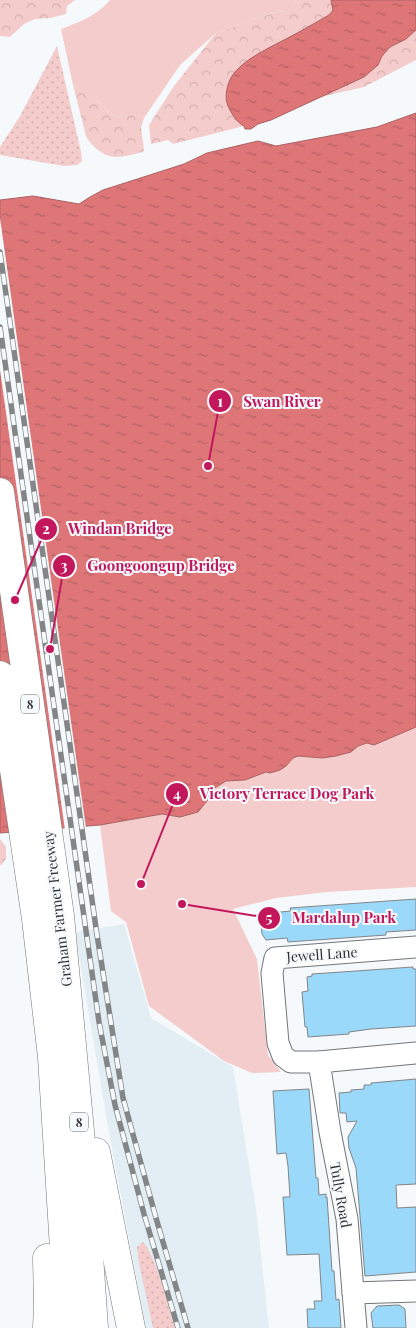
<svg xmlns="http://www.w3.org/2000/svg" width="416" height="1328" font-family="'Playfair Display',serif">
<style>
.built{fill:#e2eef4}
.grass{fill:url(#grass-dots)}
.forest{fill:url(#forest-crowns)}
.green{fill:#f4cccb}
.water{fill:url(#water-ripples);stroke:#aa6163}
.pier{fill:#f5f9fb}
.building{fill:#9bd9fa;stroke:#828587}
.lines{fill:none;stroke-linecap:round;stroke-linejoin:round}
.minor-casing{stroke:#727678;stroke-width:23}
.highway-casing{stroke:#727678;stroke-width:29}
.minor{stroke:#fff;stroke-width:21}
.highway{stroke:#fff;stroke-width:28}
.rail-casing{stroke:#838586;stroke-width:5.5}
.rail{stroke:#f5f9fb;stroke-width:4;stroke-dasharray:11;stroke-linecap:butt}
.labels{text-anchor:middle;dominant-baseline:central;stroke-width:4;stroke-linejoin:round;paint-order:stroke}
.shield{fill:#f5f9fb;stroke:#6a6c6e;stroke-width:1}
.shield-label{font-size:12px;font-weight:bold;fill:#2f3031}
.street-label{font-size:14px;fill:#2f3031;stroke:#f5f9fb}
.leader{fill:none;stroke:#c2185b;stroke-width:2}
.callout-dot{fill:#c2185b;stroke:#f5f9fb;stroke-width:2}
.mark-label{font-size:15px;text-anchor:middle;font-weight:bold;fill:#fff}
.callout-label{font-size:15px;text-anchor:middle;font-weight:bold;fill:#c2185b;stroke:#f5f9fb;stroke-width:4;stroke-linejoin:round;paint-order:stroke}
</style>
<defs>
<pattern id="grass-dots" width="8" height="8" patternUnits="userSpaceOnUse" patternTransform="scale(1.25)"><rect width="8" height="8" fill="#f4cccb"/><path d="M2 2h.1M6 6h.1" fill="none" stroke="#d2b0af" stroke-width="1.8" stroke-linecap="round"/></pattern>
<pattern id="forest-crowns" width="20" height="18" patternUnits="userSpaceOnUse" patternTransform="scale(1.25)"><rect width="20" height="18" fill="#f4cccb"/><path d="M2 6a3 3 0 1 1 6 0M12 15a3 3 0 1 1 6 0" fill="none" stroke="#d2b0af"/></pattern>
<pattern id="water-ripples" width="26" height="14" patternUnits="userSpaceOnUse" patternTransform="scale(1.25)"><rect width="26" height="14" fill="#de7678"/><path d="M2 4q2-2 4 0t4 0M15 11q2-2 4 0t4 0" fill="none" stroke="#b46163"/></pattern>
</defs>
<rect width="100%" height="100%" fill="#f5f9fb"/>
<polygon class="built" points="124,924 151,1018 233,1067 256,1209 269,1328 146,1328 108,1127 75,932"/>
<g class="grass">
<polygon points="57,46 81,152 82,161 77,165 64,166 0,155 0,147 20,116"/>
<path d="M 143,1242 C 156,1255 168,1308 175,1328 L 153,1328 L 139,1263 L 137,1247 Z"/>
</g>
<g class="forest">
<polygon points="0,0 75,0 67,6 66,14 50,18 35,19 24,24 10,37 0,36"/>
<polygon points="296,0 331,0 333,10 329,15 260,54 244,126 173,144 168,140 151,144 149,125 174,86 216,33 255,18 283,11 295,4"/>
<polygon points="416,30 416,60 364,87 316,98 364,77 378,65 382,56 390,47 406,39"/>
<path d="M 73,85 L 103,105 L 110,114 L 118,117 L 134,114 L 144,118 L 141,127 L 144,150 L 143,152 C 134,154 124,157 115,157 C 104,157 90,145 86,136 Z"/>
<polygon points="0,839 6,847 6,859 0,866"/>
</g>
<g class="green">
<path d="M 110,0 L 296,0 L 295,4 L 290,9 L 255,18 L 216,33 L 180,65 L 144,118 L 134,114 L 118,117 L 110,114 L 103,105 L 73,85 L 61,29 C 79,22 97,16 110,0 Z"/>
<polygon points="416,727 416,887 327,892 276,898 233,909 257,959 268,1055 281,1072 252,1073 224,1061 149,1006 126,922 111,911 100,825 162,814 180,817 198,812 207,801 213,789 226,781 245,780 266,772 270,773 286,766 293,758 298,756 322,758 336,756 351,752 358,746 367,743 374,745"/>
</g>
<g class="water">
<path d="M 331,0 L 416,0 L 416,30 L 406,39 L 390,47 L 382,56 L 378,65 L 364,77 L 271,120 L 258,124 L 251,129 L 245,129 L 244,126 C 236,122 232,114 228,106 C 224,97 227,84 232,76 C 243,60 265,50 282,41 C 298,33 313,24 329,15 L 333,10 Z"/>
<polygon points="416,113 416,727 374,745 367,743 358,746 351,752 336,756 322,758 298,756 293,758 286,766 280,770 270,773 266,772 245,780 226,781 213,789 207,801 198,812 180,817 162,814 100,825 0,833 0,200 33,196 79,204 90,197 103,190 184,164 207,153 258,141 276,146 377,127"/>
</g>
<polygon class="pier" points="0,218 86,828 65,830 0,370"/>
<g class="building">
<polygon points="416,899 416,930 386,932 386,935 288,942 287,938 266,940 262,934 260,914 291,911 290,908"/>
<polygon points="413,967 413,969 416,969 416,1026 371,1029 349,1032 349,1034 308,1037 307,1027 305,1027 302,992 308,991 307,977 312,976 312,974 327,973"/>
<polygon points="416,1079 416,1184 396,1185 397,1208 416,1207 416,1272 365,1276 356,1168 349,1148 348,1137 357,1121 347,1122 346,1113 340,1113 339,1093 351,1092 351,1090 364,1089 364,1085 371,1085 371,1083"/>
<polygon points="309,1089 316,1178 318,1178 319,1195 326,1194 326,1198 327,1197 332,1271 334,1271 336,1300 339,1299 341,1328 308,1328 307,1309 315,1309 314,1301 322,1301 319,1254 287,1255 283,1197 290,1197 288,1166 286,1153 277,1154 273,1091"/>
<polygon points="399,1305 405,1309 406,1328 373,1328 371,1313 377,1306"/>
</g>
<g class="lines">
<defs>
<g id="minor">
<polyline points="416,947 275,958 272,973 278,1043 283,1056 291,1062 319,1062 416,1053"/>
<polyline points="319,1062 330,1132 347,1219 356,1328"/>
<polyline points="353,1293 416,1291"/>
</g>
<g id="highway">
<polyline points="0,492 60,916 82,1153 94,1328"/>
<polyline points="0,675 36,919 52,1057 69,1328"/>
<polyline points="96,1152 131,1328"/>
<polyline points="47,1258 48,1306 47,1328"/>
</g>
</defs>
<use href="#minor" class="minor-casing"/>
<use href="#highway" class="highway-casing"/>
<use href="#minor" class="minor"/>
<use href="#highway" class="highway"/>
<defs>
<g id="rail">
<polyline points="0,252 97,935 123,1098 156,1218 188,1328"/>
<polyline points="0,327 99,1022 115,1105 144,1214 178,1328"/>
</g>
</defs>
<use href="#rail" class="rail-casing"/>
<use href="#rail" class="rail"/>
</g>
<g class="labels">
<g class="shield">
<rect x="21" y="694.5" width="18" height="19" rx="4"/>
<rect x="70" y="1112.5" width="18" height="19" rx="4"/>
</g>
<g class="shield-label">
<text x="30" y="704">8</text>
<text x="79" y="1122">8</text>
</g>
<g class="street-label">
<text transform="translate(57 909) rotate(-97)">Graham Farmer Freeway</text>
<text transform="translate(322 954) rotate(-4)">Jewell Lane</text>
<text transform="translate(341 1195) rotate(80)">Tully Road</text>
</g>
</g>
<path class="leader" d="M208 466L220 401M15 600L46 529M50 649L64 566M141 884L177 794M182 904L269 918"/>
<g class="callout-dot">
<circle cx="208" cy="466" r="5"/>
<circle cx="15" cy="600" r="5"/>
<circle cx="50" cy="649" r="5"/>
<circle cx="141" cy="884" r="5"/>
<circle cx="182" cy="904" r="5"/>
<circle cx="220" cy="401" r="12"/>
<circle cx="46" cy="529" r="12"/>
<circle cx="64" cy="566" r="12"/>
<circle cx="177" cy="794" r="12"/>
<circle cx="269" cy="918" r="12"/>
</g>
<g class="mark-label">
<text x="220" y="407">1</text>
<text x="46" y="534">2</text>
<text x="64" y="571">3</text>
<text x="177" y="799">4</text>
<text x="269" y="923">5</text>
</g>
<g class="callout-label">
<text x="282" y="407">Swan River</text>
<text x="120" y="534">Windan Bridge</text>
<text x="161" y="571">Goongoongup Bridge</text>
<text x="287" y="799">Victory Terrace Dog Park</text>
<text x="344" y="923">Mardalup Park</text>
</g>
</svg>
